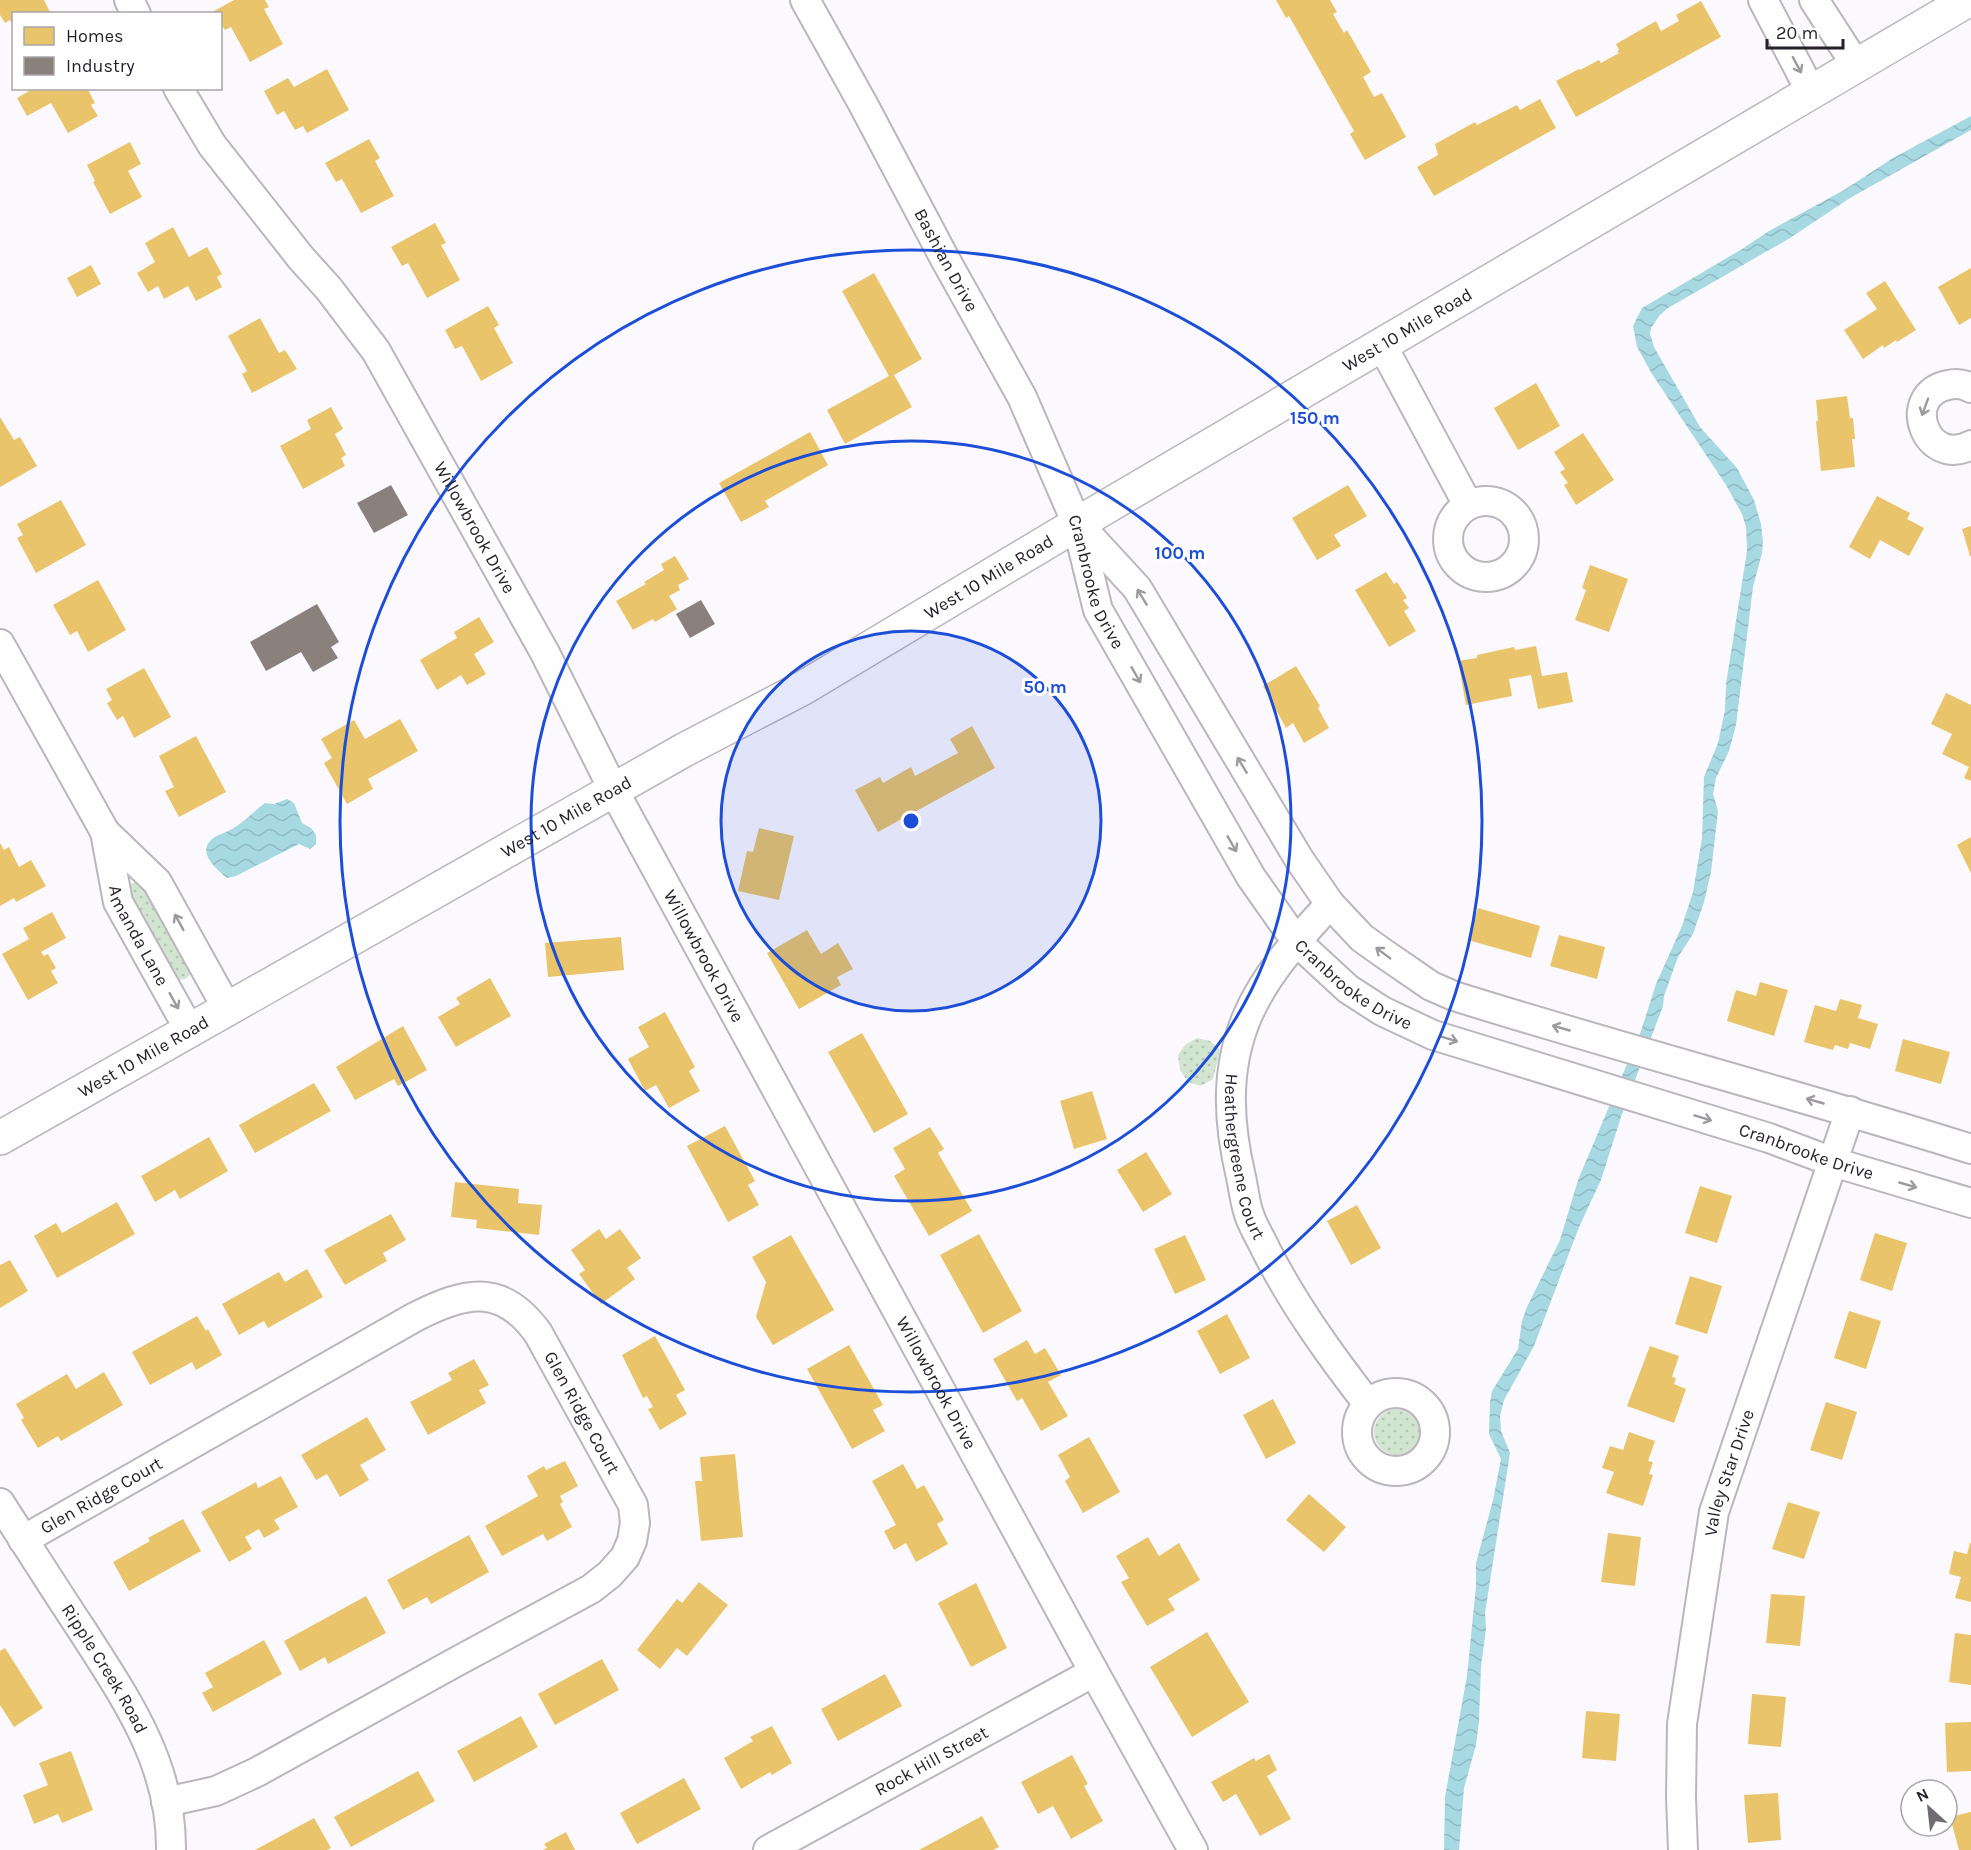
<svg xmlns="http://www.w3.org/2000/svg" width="1971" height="1850" font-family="Karla,sans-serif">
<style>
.grass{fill:url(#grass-dots)}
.water{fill:url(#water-waves)}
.homes{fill:#e9c46a}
.industry{fill:#8a817c}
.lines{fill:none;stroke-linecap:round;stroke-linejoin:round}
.minor-casing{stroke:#bbb6be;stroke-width:32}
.major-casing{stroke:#bbb6be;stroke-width:36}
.minor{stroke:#fffeff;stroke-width:28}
.major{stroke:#fffeff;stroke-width:33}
.oneway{stroke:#9d9a9f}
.ring{fill:none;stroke:#1d4ed8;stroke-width:3}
.labels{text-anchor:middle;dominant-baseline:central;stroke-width:6;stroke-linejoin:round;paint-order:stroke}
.street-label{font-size:18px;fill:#261f2a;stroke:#fff}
.centre{fill:#1d4ed8;stroke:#fff;stroke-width:3}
.ring-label{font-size:18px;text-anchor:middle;font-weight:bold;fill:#1d4ed8;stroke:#fff;stroke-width:6;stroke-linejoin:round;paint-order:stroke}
</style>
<defs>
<pattern id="grass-dots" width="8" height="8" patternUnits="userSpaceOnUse" patternTransform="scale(1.5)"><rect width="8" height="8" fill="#d2e5d1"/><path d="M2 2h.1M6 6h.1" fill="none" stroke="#b4c4b4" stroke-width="1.8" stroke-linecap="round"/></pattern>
<pattern id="water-waves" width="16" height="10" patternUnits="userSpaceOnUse" patternTransform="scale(1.5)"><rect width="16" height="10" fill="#a7d9e3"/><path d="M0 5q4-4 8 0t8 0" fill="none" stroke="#90bac3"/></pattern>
</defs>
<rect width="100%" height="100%" fill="#fcf9fe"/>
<g class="grass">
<polygon points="132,883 140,883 153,901 190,968 190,975 185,979 178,980 135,910 129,889"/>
<polygon points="1197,1038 1210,1041 1220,1050 1213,1079 1201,1086 1188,1082 1180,1070 1178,1055 1185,1045"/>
<circle cx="1397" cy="1432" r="23"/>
</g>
<g class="water">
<polygon points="1971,116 1971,130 1850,198 1790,238 1668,308 1660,315 1651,328 1650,334 1654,347 1700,427 1737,468 1754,500 1761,524 1763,542 1762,553 1753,587 1736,725 1729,751 1716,778 1713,794 1718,811 1711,872 1704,902 1693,934 1678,957 1664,996 1663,1006 1621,1117 1601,1180 1579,1227 1534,1346 1504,1400 1500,1416 1501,1431 1510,1453 1485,1613 1486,1629 1481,1666 1479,1721 1476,1745 1464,1788 1459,1850 1444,1850 1445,1797 1467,1676 1476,1586 1476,1563 1493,1500 1501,1459 1489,1434 1490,1402 1492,1391 1518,1349 1522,1321 1526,1309 1560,1240 1578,1180 1641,1031 1656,984 1682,926 1693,892 1702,838 1704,777 1718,743 1725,710 1726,684 1747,551 1746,527 1742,514 1726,485 1652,374 1637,347 1633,326 1642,308 1742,249 1769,231 1844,190 1893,158"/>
<path d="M 287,799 L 294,803 L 302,823 L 311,828 L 316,835 L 316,844 L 310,849 L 299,844 L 236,876 L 227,878 C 217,870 197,853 211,840 C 216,835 225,833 232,829 C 244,822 254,811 265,803 L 274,804 Z"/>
</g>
<g class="homes">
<polygon points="0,0 44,0 51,14 14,14 14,27 10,20 5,23 0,15"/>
<polygon points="234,0 265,0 269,7 264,9 283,44 250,62 231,27 225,30 220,23 220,14 215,14 214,11"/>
<polygon points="1276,0 1330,0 1337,12 1333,14 1344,33 1347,30 1371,72 1363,77 1374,97 1382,93 1406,137 1365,160 1350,134 1354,131 1289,16 1286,18"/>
<polygon points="1701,1 1721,37 1576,117 1556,81 1579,69 1580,70 1599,60 1601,63 1619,53 1617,51 1619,50 1616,44 1656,21 1661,31 1679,21 1676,15"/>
<polygon points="327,69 349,110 307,133 303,126 295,130 284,111 277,115 264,91 288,78 294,87"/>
<polygon points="34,88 87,88 95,103 91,105 98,116 68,133 51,103 27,116 17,98"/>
<polygon points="1540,99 1556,128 1434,196 1417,167 1438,155 1435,144 1475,122 1477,125 1517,105 1520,110"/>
<polygon points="369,139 380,158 375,161 394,196 361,213 342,179 336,182 325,163"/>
<polygon points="130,142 141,164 128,171 142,197 110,214 93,182 95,181 87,165"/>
<polygon points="435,223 446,243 441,245 460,280 427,298 408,263 402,266 391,247"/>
<polygon points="173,227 189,257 207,247 222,274 217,277 222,287 196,301 188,286 164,299 158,286 148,292 137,273 155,262 145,243"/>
<polygon points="91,265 101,284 77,297 67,278"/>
<polygon points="1971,268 1971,318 1959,325 1938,287"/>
<polygon points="874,273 922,359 894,375 912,407 845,444 827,410 889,376 842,291"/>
<polygon points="1885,281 1916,330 1897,342 1896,340 1884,348 1883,345 1863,359 1844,330 1877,309 1866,293"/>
<polygon points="488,306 499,325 494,328 513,363 481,381 462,346 455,349 445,330"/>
<polygon points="260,318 279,353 285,350 297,369 252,393 242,374 247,371 228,336"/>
<polygon points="1536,383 1560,426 1518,450 1494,408"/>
<polygon points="1847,396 1850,418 1853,418 1855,439 1852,439 1855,467 1821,471 1816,421 1818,421 1816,400"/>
<polygon points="331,407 343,429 335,434 346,455 341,458 345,466 303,489 280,446 311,429 307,420"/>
<polygon points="0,417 14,440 20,437 37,466 0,487"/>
<polygon points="810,432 828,465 765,501 769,507 741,522 719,483"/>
<polygon points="1583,433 1614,480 1576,505 1564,485 1568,483 1560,472 1565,469 1554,452"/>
<polygon points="1348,485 1367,516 1334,535 1341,546 1317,560 1292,518"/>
<polygon points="1877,496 1910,513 1907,519 1924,528 1909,556 1880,540 1870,559 1849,547"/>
<polygon points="61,500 86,545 36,573 17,538 23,535 17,524"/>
<polygon points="1971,526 1971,556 1970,556 1962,529"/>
<polygon points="675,556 689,579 678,585 680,590 669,596 677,609 655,622 653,619 633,630 616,601 646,584 644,582 664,570 661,564"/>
<polygon points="1590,565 1628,579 1609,632 1575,620 1586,590 1582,588"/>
<polygon points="1386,572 1394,584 1397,582 1407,598 1403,600 1409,608 1404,611 1416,631 1389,647 1355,590"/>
<polygon points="98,580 126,630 88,652 77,631 70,635 53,605"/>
<polygon points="479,617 494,642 474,654 486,674 467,685 461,675 437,690 420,660 457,638 454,632"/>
<polygon points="1536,646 1542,676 1567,672 1573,702 1538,709 1531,675 1509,679 1512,696 1466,705 1458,661 1477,658 1477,655 1514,647 1515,650"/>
<polygon points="1296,666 1320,706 1318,708 1329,728 1304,743 1293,723 1286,728 1263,686"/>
<polygon points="144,668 171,717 134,738 123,716 117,720 107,703 112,700 106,689"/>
<polygon points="1946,693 1971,705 1971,781 1964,778 1969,767 1942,754 1952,734 1931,724"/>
<polygon points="400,719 418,751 368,779 373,789 347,804 324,763 332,758 321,739 354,720 365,739"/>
<polygon points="972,726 995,768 878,832 855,790 880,777 883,783 911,767 915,776 958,753 950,739"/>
<polygon points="196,736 226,792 179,817 165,791 174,787 159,756"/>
<polygon points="759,828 794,836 779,900 738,891 747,851 753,852"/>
<polygon points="1971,837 1971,873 1957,845"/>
<polygon points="0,843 4,850 9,847 19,867 31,860 46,886 16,902 14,898 0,906"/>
<polygon points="1478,908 1540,926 1531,958 1468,940"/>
<polygon points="52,912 66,938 41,952 44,956 48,954 56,968 51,971 58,983 28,1000 2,954 29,939 23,928"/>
<polygon points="807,930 821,954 838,943 853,969 837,977 841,985 799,1009 767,953"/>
<polygon points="1559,935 1605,947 1597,979 1550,966"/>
<polygon points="621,937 624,970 548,977 545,943"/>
<polygon points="490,978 511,1016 456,1047 438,1017 460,1004 456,998"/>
<polygon points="1760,982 1788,990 1774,1036 1727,1021 1736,990 1756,996"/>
<polygon points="1840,999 1862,1005 1858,1018 1878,1024 1870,1049 1850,1043 1848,1049 1835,1045 1833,1050 1804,1042 1815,1005 1836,1011"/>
<polygon points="665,1012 695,1067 689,1071 700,1091 669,1108 656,1085 645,1091 628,1059 649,1047 638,1027"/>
<polygon points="403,1026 427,1070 398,1086 394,1079 355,1100 336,1067"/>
<polygon points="862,1033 908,1114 874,1133 828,1052"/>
<polygon points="1903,1039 1950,1052 1941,1084 1895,1071"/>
<polygon points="314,1083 331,1111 255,1153 239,1125"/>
<polygon points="1092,1091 1107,1139 1074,1149 1060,1101"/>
<polygon points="725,1126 755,1181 748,1185 759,1205 728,1222 687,1146"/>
<polygon points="930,1127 944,1149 938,1153 972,1211 929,1236 894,1176 905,1169 893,1148"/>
<polygon points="209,1137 228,1171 180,1199 175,1190 155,1202 141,1176"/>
<polygon points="1146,1152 1172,1194 1143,1212 1117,1170"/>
<polygon points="455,1182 519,1189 518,1203 542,1205 539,1235 476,1228 477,1220 451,1217"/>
<polygon points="1700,1186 1732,1196 1717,1243 1685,1233"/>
<polygon points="117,1202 135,1234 57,1278 34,1236 56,1223 62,1233"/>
<polygon points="1357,1205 1381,1248 1351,1265 1327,1221"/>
<polygon points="391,1214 406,1240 383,1253 387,1261 345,1285 324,1250"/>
<polygon points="599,1229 606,1239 620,1229 641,1258 627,1268 635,1279 601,1304 579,1274 585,1270 571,1250"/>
<polygon points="1875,1233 1907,1243 1892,1291 1860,1280"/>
<polygon points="979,1234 1022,1311 983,1333 940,1255"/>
<polygon points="791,1235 834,1310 773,1345 756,1317 766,1282 752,1257"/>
<polygon points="1185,1235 1206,1280 1175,1294 1154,1249"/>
<polygon points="10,1260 28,1291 0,1308 0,1265"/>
<polygon points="307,1269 323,1297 268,1328 264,1321 239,1335 222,1304 279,1272 285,1282"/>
<polygon points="1690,1276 1722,1286 1707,1334 1675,1324"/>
<polygon points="1849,1311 1881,1321 1866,1369 1834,1358"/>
<polygon points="1227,1314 1250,1358 1220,1374 1197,1331"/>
<polygon points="197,1316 206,1331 208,1329 222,1355 196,1370 192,1362 150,1385 132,1352"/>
<polygon points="655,1336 685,1390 676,1395 687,1414 660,1430 648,1409 653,1407 647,1396 643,1398 622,1355"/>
<polygon points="1027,1340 1035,1354 1045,1348 1061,1375 1048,1382 1068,1416 1041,1431 1022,1398 1017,1401 993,1359"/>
<polygon points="849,1345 883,1405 873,1410 885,1431 852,1449 807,1369"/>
<polygon points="1650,1346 1679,1356 1672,1377 1676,1378 1674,1384 1686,1389 1674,1423 1627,1406"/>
<polygon points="474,1359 489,1385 479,1390 486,1403 428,1435 410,1402 452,1380 448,1373"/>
<polygon points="104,1372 123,1405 61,1441 58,1436 38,1448 21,1420 24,1418 16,1404 67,1374 76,1389"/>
<polygon points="1273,1399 1296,1443 1266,1459 1243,1415"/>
<polygon points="1826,1402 1857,1412 1842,1460 1810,1450"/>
<polygon points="367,1417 386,1450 360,1465 369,1480 340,1497 327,1474 316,1480 301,1455"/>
<polygon points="1629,1432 1655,1441 1648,1461 1653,1462 1649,1474 1653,1475 1643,1506 1606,1493 1614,1472 1602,1468 1610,1446 1623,1450"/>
<polygon points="1089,1437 1120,1492 1083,1513 1065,1481 1070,1477 1058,1455"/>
<polygon points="735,1454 743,1537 701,1541 695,1481 702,1481 700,1457"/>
<polygon points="565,1461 578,1486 560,1496 563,1502 560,1504 572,1527 547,1541 543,1534 502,1556 485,1526 538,1496 527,1476 544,1466 546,1470"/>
<polygon points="903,1464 917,1489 924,1485 944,1520 937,1524 948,1544 916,1562 906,1543 894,1550 884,1531 896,1525 872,1481"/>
<polygon points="281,1476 298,1507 274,1520 280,1529 264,1538 259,1529 245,1537 252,1549 229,1562 201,1512 256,1482 258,1488"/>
<polygon points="1309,1494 1346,1527 1324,1552 1286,1520"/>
<polygon points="1788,1502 1820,1512 1804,1559 1772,1549"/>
<polygon points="183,1519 201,1551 129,1591 113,1562 150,1541 148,1538"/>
<polygon points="1608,1533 1641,1537 1635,1586 1601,1582"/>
<polygon points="469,1535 489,1572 431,1604 427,1597 403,1610 387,1580"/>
<polygon points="1148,1537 1159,1556 1179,1543 1200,1580 1168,1599 1175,1610 1147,1626 1121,1582 1129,1578 1116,1556"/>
<polygon points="1970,1543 1971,1543 1971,1602 1955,1598 1961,1577 1949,1574 1954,1551 1967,1554"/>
<polygon points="699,1582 728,1605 687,1656 677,1648 660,1669 637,1650 677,1599 682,1603"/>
<polygon points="976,1583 1007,1648 971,1667 938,1603"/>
<polygon points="1771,1594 1805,1596 1800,1646 1766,1643"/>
<polygon points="366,1596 386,1633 328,1664 325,1657 300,1671 284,1641"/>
<polygon points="1207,1632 1249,1702 1192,1737 1150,1667"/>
<polygon points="1955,1633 1971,1635 1971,1685 1949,1682"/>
<polygon points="264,1640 282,1674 213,1712 202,1693 213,1687 205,1673"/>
<polygon points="5,1648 43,1708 14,1727 0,1705 0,1651"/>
<polygon points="602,1659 619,1690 555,1725 538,1694"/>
<polygon points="885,1674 902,1706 838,1741 821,1709"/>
<polygon points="1752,1694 1786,1697 1781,1747 1748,1744"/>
<polygon points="1586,1711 1620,1714 1616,1761 1582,1758"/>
<polygon points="521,1716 538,1747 474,1782 457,1751"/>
<polygon points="1971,1722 1971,1771 1947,1772 1945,1723"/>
<polygon points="772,1726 792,1763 772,1775 770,1772 741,1789 724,1758 753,1741 750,1737"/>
<polygon points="71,1751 93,1810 62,1823 58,1814 34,1824 23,1795 48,1785 39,1763"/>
<polygon points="1269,1754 1277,1770 1267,1776 1291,1819 1260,1836 1236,1794 1223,1802 1211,1782 1254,1758 1256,1761"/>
<polygon points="1072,1755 1088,1784 1084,1786 1103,1821 1071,1839 1053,1806 1038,1814 1021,1782"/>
<polygon points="418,1771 435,1801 351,1847 334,1817"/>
<polygon points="684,1778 701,1809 637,1844 620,1813"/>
<polygon points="1778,1793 1781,1840 1748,1843 1744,1795"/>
<polygon points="1971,1812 1971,1850 1959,1850 1950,1817"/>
<polygon points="982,1816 999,1847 993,1850 919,1850"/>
<polygon points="314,1818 331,1848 327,1850 255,1850"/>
<polygon points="566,1832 575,1850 543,1850 547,1848 544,1844"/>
</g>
<g class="industry">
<polygon points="391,485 408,515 374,533 357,503"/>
<polygon points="701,600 715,624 690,638 676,614"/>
<polygon points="317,604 339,642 331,647 338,658 313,672 301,652 266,671 250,642"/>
</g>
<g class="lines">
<defs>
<g id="minor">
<polyline points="129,0 136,14"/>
<path id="s1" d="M 805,0 L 863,104 L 945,259 L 1022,397 L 1077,524 L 1098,610 L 1251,877 L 1296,941 L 1348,989 L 1382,1011 L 1433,1035 L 1769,1138 L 1833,1162 L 1971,1203"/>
<polyline points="1763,0 1811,92"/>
<polyline points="1814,0 1856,65"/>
<path id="s2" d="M 178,88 L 212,145 L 301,258 L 329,289 L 376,351 L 545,653 L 614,791 L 1094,1672 L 1193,1850"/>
<polyline points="1382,345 1468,505"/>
<path d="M 1971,388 C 1964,384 1956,383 1948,385 C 1899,395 1926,469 1971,445"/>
<circle cx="1486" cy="539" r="38"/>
<path d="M 1080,526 L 1137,588 L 1299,859 L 1330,904 L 1362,938 L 1383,953 L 1431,986 L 1454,996 C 1626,1050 1800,1095 1971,1149"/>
<polyline points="0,644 105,832 157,882 228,1010"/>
<path id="s3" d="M 105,832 L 118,902 L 190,1031"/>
<path id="s4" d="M 1330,904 C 1298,939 1266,973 1247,1017 C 1225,1070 1228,1122 1241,1177 C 1244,1190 1245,1205 1250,1217 C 1254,1228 1261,1239 1266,1250 C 1294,1305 1330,1355 1368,1404"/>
<circle cx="1396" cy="1432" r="39"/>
<path id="s5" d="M 0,1503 C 27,1545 54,1588 82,1630 C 126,1699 172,1764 171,1850"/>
<path id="s6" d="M 23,1540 L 415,1317 C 465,1292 501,1282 538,1333 L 633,1505 L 635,1523 L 632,1541 L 625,1557 L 610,1574 L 591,1589 L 454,1663 L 257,1772 L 216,1791 L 166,1802"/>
<path id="s7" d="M 768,1850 L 1094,1672"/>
<path id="s8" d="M 1683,1850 L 1681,1797 L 1682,1724 L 1714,1512 L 1850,1111"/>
</g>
<g id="major">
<path id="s9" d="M 0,1138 L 684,750 L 803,688 L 1077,524 L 1968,0"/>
</g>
</defs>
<use href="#minor" class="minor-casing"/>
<use href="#major" class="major-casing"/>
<use href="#minor" class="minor"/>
<use href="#major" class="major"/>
</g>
<defs><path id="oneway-shaft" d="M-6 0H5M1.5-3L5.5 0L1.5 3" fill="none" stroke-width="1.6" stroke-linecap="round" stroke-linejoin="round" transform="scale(1.5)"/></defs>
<g class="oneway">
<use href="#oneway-shaft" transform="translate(1797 65) rotate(62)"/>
<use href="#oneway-shaft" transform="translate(1925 407) rotate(110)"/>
<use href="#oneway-shaft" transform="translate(1142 597) rotate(-121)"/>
<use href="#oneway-shaft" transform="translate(1136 675) rotate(60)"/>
<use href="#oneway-shaft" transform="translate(1242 765) rotate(-121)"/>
<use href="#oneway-shaft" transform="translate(1232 844) rotate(60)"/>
<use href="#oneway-shaft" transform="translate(179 922) rotate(-119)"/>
<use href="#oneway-shaft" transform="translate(1383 953) rotate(-143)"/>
<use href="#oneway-shaft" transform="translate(174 1001) rotate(61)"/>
<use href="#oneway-shaft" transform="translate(1561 1028) rotate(-164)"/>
<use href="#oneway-shaft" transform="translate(1449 1039) rotate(17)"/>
<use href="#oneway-shaft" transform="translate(1815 1101) rotate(-164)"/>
<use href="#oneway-shaft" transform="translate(1703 1118) rotate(17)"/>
<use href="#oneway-shaft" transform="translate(1908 1185) rotate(16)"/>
</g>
<circle cx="911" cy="821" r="190" fill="#1d4ed8" fill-opacity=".12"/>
<g class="ring">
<circle cx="911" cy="821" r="190"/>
<circle cx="911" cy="821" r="380"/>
<circle cx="911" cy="821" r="571"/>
</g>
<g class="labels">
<g class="street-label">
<text stroke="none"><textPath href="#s1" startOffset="296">Bashian Drive</textPath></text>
<text stroke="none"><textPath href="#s9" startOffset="1623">West 10 Mile Road</textPath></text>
<text stroke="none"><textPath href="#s2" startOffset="532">Willowbrook Drive</textPath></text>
<text stroke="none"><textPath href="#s9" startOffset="1137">West 10 Mile Road</textPath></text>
<text stroke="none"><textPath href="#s1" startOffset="652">Cranbrooke Drive</textPath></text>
<text stroke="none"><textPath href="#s9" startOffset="651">West 10 Mile Road</textPath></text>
<text stroke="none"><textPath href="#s3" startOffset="110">Amanda Lane</textPath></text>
<text stroke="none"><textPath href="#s2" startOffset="1018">Willowbrook Drive</textPath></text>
<text stroke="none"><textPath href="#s1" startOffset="1138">Cranbrooke Drive</textPath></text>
<text stroke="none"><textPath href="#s9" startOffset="165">West 10 Mile Road</textPath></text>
<text stroke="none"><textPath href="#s1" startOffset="1624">Cranbrooke Drive</textPath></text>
<text stroke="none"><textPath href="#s4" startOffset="284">Heathergreene Court</textPath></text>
<text stroke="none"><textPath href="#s2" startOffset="1504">Willowbrook Drive</textPath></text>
<text stroke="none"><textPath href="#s6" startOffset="682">Glen Ridge Court</textPath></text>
<text stroke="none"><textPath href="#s8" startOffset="382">Valley Star Drive</textPath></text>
<text stroke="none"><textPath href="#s6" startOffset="90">Glen Ridge Court</textPath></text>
<text stroke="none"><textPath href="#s5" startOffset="196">Ripple Creek Road</textPath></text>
<text stroke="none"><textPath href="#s7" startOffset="186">Rock Hill Street</textPath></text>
</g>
</g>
<circle cx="911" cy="821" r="9" class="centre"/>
<g class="ring-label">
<text x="1315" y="424">150 m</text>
<text x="1180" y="559">100 m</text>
<text x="1045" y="693">50 m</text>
</g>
<rect x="12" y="12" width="210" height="78" fill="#ffffff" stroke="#a8a5aa" stroke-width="1.5"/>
<rect x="24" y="27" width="30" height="18" fill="#e9c46a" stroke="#a8a5aa" stroke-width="1.5"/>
<text x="66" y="42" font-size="18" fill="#261f2a">Homes</text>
<rect x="24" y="57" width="30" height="18" fill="#8a817c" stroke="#a8a5aa" stroke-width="1.5"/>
<text x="66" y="72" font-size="18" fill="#261f2a">Industry</text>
<g transform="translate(1929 1808) rotate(333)"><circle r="28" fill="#ffffff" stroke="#a8a5aa" stroke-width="1.5"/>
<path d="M0-4.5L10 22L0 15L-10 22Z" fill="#716b74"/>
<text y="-9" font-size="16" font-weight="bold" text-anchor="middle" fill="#261f2a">N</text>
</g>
<path d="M1767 39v9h76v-9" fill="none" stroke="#261f2a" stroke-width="3"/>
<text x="1776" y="39" font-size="18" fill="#261f2a" stroke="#ffffff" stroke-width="4.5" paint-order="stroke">20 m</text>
</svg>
